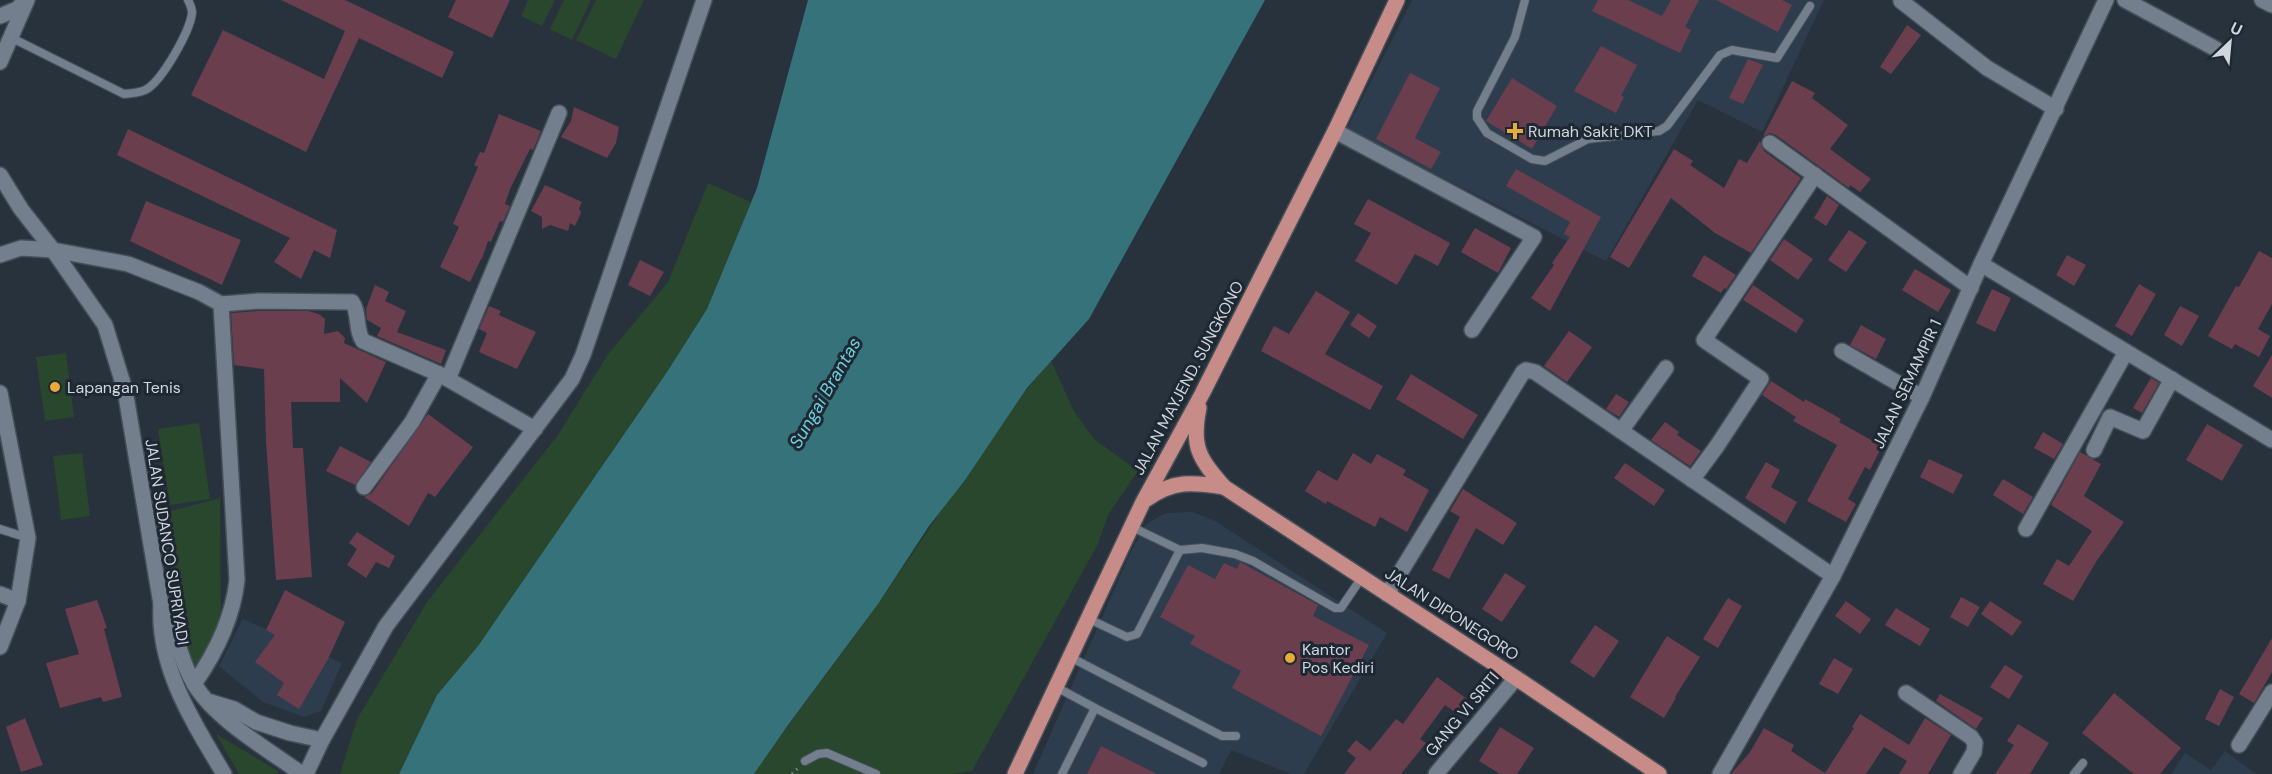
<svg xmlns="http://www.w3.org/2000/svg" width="2272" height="774" font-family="'DM Sans',sans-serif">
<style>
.built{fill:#2e3d4d}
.green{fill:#29472d}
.water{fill:#36727a}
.building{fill:#6a3e4c}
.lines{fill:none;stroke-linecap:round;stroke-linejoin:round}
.service-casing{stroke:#454f58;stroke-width:10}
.minor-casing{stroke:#454f58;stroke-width:18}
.tertiary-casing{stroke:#454f58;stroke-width:18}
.secondary-casing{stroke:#454f58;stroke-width:18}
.primary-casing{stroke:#454f58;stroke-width:18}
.path{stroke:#7e8790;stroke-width:3;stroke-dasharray:1.5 4.5;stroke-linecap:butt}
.service{stroke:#737f8c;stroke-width:8}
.minor{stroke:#737f8c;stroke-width:15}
.tertiary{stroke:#737f8c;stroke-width:15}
.secondary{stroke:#737f8c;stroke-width:15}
.primary{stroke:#c78c87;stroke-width:15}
.poi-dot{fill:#eaaa39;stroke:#1e2833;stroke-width:2}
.labels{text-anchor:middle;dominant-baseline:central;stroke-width:6;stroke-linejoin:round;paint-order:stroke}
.poi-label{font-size:16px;fill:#cfd6dd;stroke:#1e2833;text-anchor:start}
.street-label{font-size:16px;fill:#cfd6dd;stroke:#1e2833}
.water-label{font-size:18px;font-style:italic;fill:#6fd0dd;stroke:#1e2833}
</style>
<rect width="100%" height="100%" fill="#27323d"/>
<g class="built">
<polygon points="1412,0 1824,0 1762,132 1698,100 1606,261 1347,129"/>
<polygon points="1192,512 1215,521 1387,633 1304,774 1291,774 1231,750 1219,774 1033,774 1129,556 1146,524 1166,513"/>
<polygon points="243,619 342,663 321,711 304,717 263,702 219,666"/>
<polygon points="2225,751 2256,774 2171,774 2185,753 2211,770"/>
</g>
<g class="green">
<polygon points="528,0 555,0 542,26 521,16"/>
<polygon points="564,0 591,0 572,40 550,29"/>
<polygon points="596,0 644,0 616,59 576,40"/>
<polygon points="708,183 751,202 707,309 667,372 478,646 437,695 399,774 340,774 357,719 427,602 558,435 608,354 668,282"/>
<polygon points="66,353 74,417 45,421 36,357"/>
<path d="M 1051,361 L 1074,411 L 1094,439 L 1138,471 L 1108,515 L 1098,544 L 972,771 L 951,774 L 754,774 C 793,716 837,662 877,605 C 935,524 985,436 1051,361 Z"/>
<polygon points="199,423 210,499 170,505 158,429"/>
<polygon points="82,453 90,516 61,520 53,456"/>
<polygon points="220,498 221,632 197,670 186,655 156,515"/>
<polygon points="216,734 278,771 278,772 276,774 239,774"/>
</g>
<polygon class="water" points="808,0 1265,0 1089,319 1027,388 965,480 929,526 878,604 788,725 754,774 399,774 437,695 478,646 667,372 707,309 757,188"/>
<g class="building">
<polygon points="281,0 345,0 454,52 442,78 359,38 306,152 191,95 223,30 324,79 345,31"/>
<polygon points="456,0 510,0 492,38 448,17"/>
<polygon points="1598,0 1628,0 1662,16 1671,0 1699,0 1685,27 1691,30 1680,53 1592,11"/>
<polygon points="1716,0 1782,0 1792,5 1778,32"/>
<polygon points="1907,25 1921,35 1891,74 1880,67"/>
<polygon points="1601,46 1637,65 1621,96 1624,97 1616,113 1574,91"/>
<polygon points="1748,59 1763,65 1743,104 1729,98"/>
<polygon points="1410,73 1440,88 1415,138 1441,152 1431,169 1376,139"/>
<polygon points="1512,78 1557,106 1532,149 1486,121"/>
<polygon points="1792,81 1815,93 1812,98 1848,125 1830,149 1871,179 1860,192 1850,185 1849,188 1776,135 1770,133 1763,136"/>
<polygon points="574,107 619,127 616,143 607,158 561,137 571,121"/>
<polygon points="499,114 541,131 533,150 530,149 510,189 505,204 510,206 503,222 500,221 491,242 488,241 482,259 481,259 470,282 440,267 459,227 453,224 478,167 474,165 480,152 484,153"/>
<polygon points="128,129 337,230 330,258 314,250 301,279 274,262 290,238 117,155"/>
<polygon points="1760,141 1764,151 1801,178 1751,253 1715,233 1671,198 1629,268 1610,257 1674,149 1693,161 1690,165 1724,188 1739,159 1747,163"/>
<polygon points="1516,169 1601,217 1550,311 1531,298 1554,265 1552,263 1570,237 1564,234 1570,222 1506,186"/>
<polygon points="545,185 582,202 579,208 581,213 575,226 570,223 568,231 550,225 542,229 542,217 531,211"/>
<polygon points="1827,196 1839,205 1826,226 1814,218"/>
<polygon points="1368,199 1450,243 1438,266 1415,254 1397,285 1355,261 1371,233 1354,224"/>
<polygon points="146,201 241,240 222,285 130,241"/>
<polygon points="1475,228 1511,248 1498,273 1461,252"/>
<polygon points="1849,230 1867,242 1846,272 1828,260"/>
<polygon points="1784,239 1813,259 1798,280 1770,260"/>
<polygon points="2259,251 2272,258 2272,304 2258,329 2270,336 2259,357 2235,344 2232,349 2208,336 2236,286 2239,287"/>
<polygon points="1704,255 1736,275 1726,289 1724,288 1721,293 1692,276"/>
<polygon points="2067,255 2086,265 2074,286 2056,275"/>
<polygon points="640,260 664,272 650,296 628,285"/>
<polygon points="1915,269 1951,290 1938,312 1902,290"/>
<polygon points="2139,284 2156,294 2132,336 2115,326"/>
<polygon points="375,285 389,292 385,301 406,311 397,332 446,350 441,364 377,336 381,328 367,320 366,309"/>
<polygon points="1753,285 1804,320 1796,333 1743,300"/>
<polygon points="1992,289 2011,298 1995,332 1976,323"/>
<polygon points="1316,291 1350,312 1325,354 1383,386 1370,410 1261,351 1274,326 1289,334"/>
<polygon points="489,306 501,311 499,315 536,332 517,369 479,352 487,333 479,329"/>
<polygon points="2180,306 2199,316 2182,346 2164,335"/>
<polygon points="259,311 308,311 319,314 325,319 324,334 338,331 345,338 344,343 386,362 367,403 340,378 340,402 291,402 293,448 303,448 312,577 276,580 266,442 264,369 234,365 231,313"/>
<polygon points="1358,313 1377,326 1369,338 1350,325"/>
<polygon points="1861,325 1886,339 1876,359 1850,345"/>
<polygon points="1569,331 1592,347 1567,382 1544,366"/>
<polygon points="2272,355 2272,398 2253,386"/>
<polygon points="1411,374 1478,415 1463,439 1396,399"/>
<polygon points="2151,378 2159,383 2142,413 2133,408"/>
<polygon points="1771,381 1804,402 1805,399 1841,419 1839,422 1882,446 1870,470 1865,467 1848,499 1856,504 1846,522 1807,501 1837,445 1793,421 1796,417 1762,395"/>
<polygon points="1616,394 1629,402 1619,417 1606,409"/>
<polygon points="428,414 473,447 435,497 428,493 409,526 364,497 372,493"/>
<polygon points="1665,422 1679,432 1677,435 1701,451 1690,466 1651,440"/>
<polygon points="2207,424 2243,445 2222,481 2186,460"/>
<polygon points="2043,432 2063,444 2054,459 2034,448"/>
<polygon points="340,446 371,462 355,485 326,471"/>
<polygon points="2080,452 2101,464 2084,496 2124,522 2096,562 2073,601 2043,584 2057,559 2069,566 2092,531 2051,505"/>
<polygon points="1353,453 1371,464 1377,454 1406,470 1403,475 1429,490 1407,532 1380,517 1375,527 1327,501 1326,504 1305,491 1318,470 1337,481"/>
<polygon points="1929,459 1963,475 1953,494 1920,477"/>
<polygon points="1766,462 1780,470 1771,487 1797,502 1785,524 1745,498"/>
<polygon points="1625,463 1665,490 1654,506 1614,478"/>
<polygon points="2003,479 2033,497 2023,514 1993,495"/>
<polygon points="1463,489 1517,523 1503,545 1476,528 1449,579 1432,570 1460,517 1450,511"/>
<polygon points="357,532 395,556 389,568 376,562 366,578 347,565 357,549 349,543"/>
<polygon points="1240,562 1318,605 1313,616 1369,645 1321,736 1232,688 1241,671 1190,644 1195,636 1160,617 1188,565 1215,579 1224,563 1237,569"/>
<polygon points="1505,573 1526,586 1502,622 1482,609"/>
<polygon points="285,590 345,622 328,659 299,709 277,695 284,683 255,662 275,635 266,630"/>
<polygon points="1961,597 1980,607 1968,627 1950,617"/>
<polygon points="1728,598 1742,606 1718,648 1703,639"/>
<polygon points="97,600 107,628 104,629 122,697 103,702 101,697 60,708 46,663 79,654 65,609"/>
<polygon points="1846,601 1871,619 1860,634 1835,616"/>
<polygon points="1990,601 2022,622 2012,636 1981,614"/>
<polygon points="1896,608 1930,629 1920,646 1885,625"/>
<polygon points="1595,625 1619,641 1594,678 1570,662"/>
<polygon points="1667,636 1700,657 1675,697 1676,698 1664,718 1630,697"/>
<polygon points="2272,638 2272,672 2254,703 2239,694"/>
<polygon points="1834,658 1853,669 1838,694 1819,684"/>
<polygon points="2005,665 2023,676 2009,699 1990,687"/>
<polygon points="1437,677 1467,699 1465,702 1470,706 1462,717 1445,705 1420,739 1426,743 1401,774 1344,774 1356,758 1347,751 1356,740 1370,751 1396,719 1403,724"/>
<polygon points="2220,689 2234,697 2219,726 2205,719"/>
<polygon points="2114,693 2181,748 2160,774 2134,774 2082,733"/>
<polygon points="1940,694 1983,718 1976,729 1936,701"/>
<polygon points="1860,714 1909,745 1925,718 1951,735 1928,774 1899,774 1907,761 1884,747 1866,774 1731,774 1750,752 1764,728 1794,745 1791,751 1825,773 1854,728 1852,727"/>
<polygon points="25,718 43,765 21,772 6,727"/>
<polygon points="2018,724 2049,743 2030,774 1995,774 2014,745 2007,741"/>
<polygon points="1500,727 1534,748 1517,774 1500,774 1479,761"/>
<polygon points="1101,746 1157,774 1087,774"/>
</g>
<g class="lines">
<defs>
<g id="service">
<polyline points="1525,0 1515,37 1477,111 1477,118 1487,133 1532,159 1545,161 1588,139 1659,131 1667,126 1720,55 1732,50 1777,58 1810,6"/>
<path d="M 10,37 L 124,94 C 132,93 141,93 147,89 C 163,79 190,31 192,13 C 192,9 190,4 188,0"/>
<polyline points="1132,527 1180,550 1202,548 1235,554 1253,561 1335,608 1341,608 1362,577"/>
<polyline points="0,529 28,538"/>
<polyline points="1089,619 1127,637 1137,634 1180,550"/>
<polyline points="1070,657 1222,736 1236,736"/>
<polyline points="1056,687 1095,708 1062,774"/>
<polyline points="1095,708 1203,763"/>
<polyline points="805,761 818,754 827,753 876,774"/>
<polyline points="2074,774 2083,763"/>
</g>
<g id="minor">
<polyline points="2125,0 2216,49"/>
<polyline points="2262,0 2272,5"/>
<polyline points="1901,1 1987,68 2056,109"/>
<polyline points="1335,131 1534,237 1472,330"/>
<polyline points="1770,143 1971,288"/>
<path d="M 53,250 L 128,264 L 199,292 L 221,304 L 237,580 C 233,617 215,654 194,684"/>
<polyline points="1981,264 2272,440"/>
<path d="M 221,304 L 259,301 L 352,302 C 360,313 355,330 363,341 L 439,374 L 535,429"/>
<polyline points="1842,351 1922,397"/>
<polyline points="448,379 559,113"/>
<polyline points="1621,431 1666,368"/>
<polyline points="2094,450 2110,417 2143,431 2172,379"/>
<polyline points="1692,480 1717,446 1761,379 1704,340 1815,175"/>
<polyline points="364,487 412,422 439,374"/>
<polyline points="2026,529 2126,352"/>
<polyline points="0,594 18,601"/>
<polyline points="1387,594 1523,372 1526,370 1535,372 1833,576"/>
<polyline points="1906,693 1971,737 1975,743 1974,752 1961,774"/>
<polyline points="2239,745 2272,692"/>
<polyline points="306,774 322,740 386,626 572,379 583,355 704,0"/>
<polyline points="1436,774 1516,678"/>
</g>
<polyline id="tertiary" points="1720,774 1833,576 1922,397 1981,264 2106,0"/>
<g id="secondary">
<polyline points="0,16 17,9 26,0"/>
<polyline points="0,62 27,0"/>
<path d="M 0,175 L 21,209 L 53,250 L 105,325 L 125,390 L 161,604 C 157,667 193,722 224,774"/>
<polyline points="0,255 21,248 53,250"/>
<polyline points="0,393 28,538 18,601 0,647"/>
<path d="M 161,604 C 178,630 179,661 195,685 C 215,719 270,751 302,774"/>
<polyline points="211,702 234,709 256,722 290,733 322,740"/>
</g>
<g id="primary">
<path d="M 1199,408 C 1191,447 1199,458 1224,487 L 1516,678 L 1659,774"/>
<path d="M 1147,499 C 1173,480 1193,482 1224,487"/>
<polyline points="1015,774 1143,502 1202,394 1335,131 1397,0"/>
</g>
</defs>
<use href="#service" class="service-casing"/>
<use href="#minor" class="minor-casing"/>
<use href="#tertiary" class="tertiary-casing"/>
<use href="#secondary" class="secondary-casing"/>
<use href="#primary" class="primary-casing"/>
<polyline class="path" points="792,774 798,768"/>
<use href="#service" class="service"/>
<use href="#minor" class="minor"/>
<use href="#tertiary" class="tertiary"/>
<use href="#secondary" class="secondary"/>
<use href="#primary" class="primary"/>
</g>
<g class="poi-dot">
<path d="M1512 122h6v6h6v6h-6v6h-6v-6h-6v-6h6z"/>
<circle cx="55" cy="387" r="6"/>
<circle cx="1290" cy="658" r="6"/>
</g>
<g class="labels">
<g class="poi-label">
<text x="1528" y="131">Rumah Sakit DKT</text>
<text x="67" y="387">Lapangan Tenis</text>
<text x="1302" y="649">Kantor<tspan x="1302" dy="18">Pos Kediri</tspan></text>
</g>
<g class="street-label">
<text transform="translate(1188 378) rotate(-62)">JALAN MAYJEND. SUNGKONO</text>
<text transform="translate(1907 384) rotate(-65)">JALAN SEMAMPIR 1</text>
<text transform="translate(167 542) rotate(81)">JALAN SUDANCO SUPRIYADI</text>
<text transform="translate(1452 614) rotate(33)">JALAN DIPONEGORO</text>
<text transform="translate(1462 714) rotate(-50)">GANG VI SRITI</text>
</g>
<g class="water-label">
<text transform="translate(825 393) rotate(-60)">Sungai Brantas</text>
</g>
</g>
<g transform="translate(2230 42) rotate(26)" stroke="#1e2833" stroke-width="4.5" paint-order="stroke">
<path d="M0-4.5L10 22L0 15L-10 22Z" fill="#cfd6dd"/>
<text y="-9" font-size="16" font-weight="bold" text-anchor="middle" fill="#cfd6dd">U</text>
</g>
</svg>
